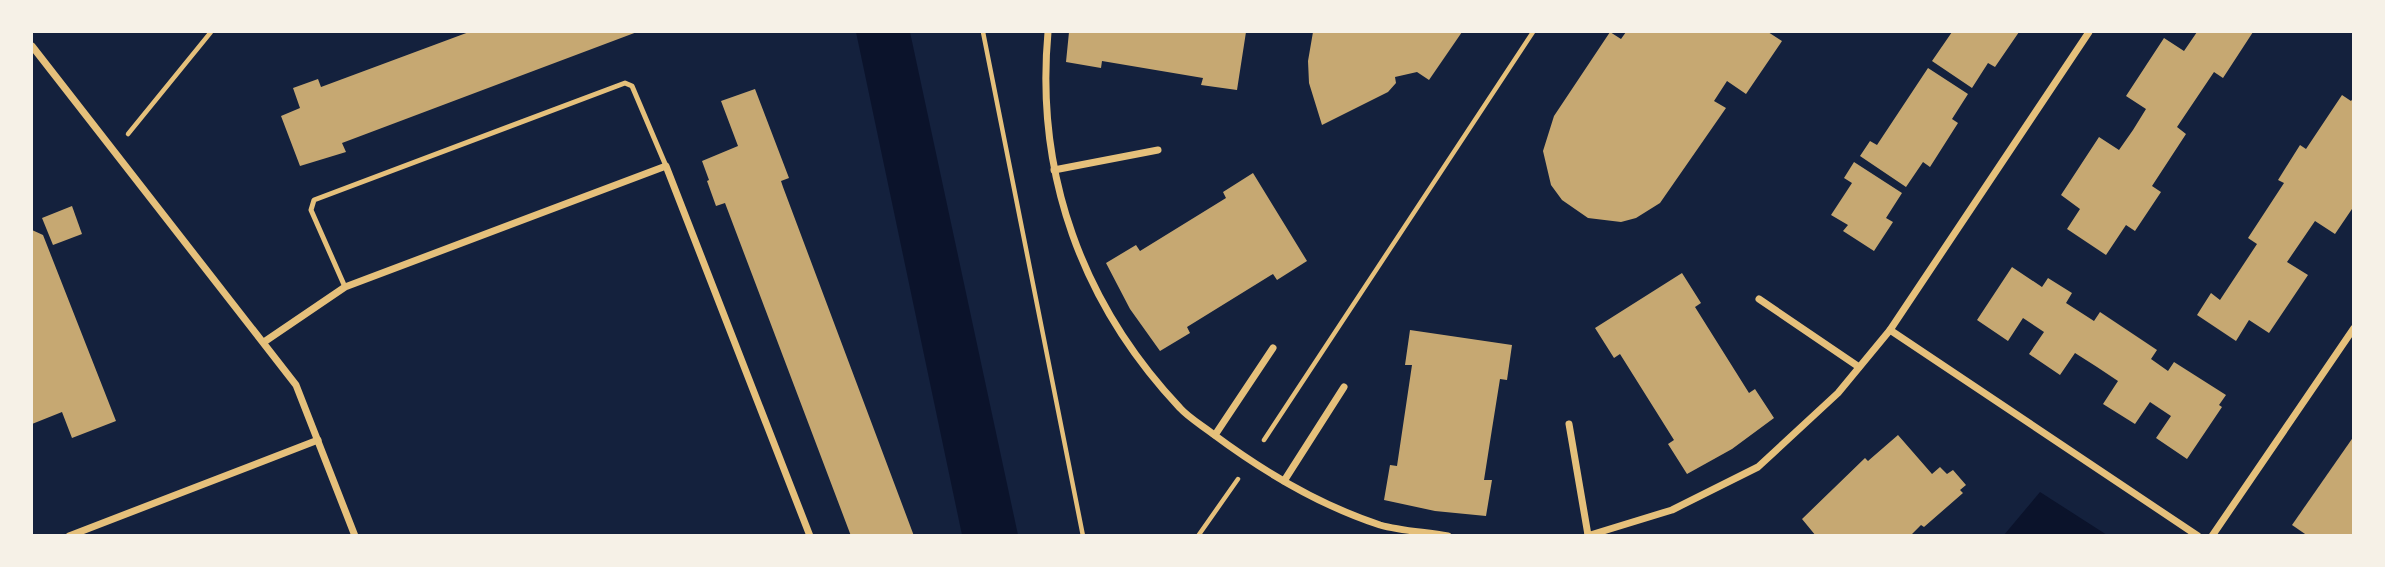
<svg xmlns="http://www.w3.org/2000/svg" width="2385" height="567" font-family="Raleway,sans-serif">
<style>
.water{fill:#0b132b}
.building{fill:#c6a872}
.lines{fill:none;stroke-linecap:round;stroke-linejoin:round}
.path{stroke:#e5c07b;stroke-width:4.5}
.service{stroke:#e5c07b;stroke-width:5}
.minor{stroke:#e5c07b;stroke-width:7}
</style>
<rect width="100%" height="100%" fill="#14213d"/>
<g class="water">
<polygon points="856,32 910,32 1018,535 962,535"/>
<polygon points="2040,492 2107,535 2004,535"/>
</g>
<g class="building">
<polygon points="469,32 637,32 342,143 346,152 300,166 281,116 300,108 293,88 318,79 321,87"/>
<polygon points="1069,32 1246,32 1237,90 1201,85 1203,78 1102,61 1101,68 1066,62"/>
<polygon points="1313,32 1462,32 1429,80 1417,72 1395,77 1396,83 1388,92 1322,125 1309,83 1308,61"/>
<polygon points="1610,32 1621,39 1626,32 1768,32 1782,41 1746,94 1727,81 1714,101 1726,108 1660,203 1636,218 1621,222 1588,218 1562,200 1551,185 1543,151 1554,116"/>
<polygon points="1952,32 2019,32 1995,67 1988,63 1972,88 1932,61"/>
<polygon points="2197,32 2253,32 2223,78 2214,72 2177,127 2186,134 2152,186 2161,192 2135,231 2126,225 2106,255 2067,229 2080,209 2061,195 2099,137 2119,150 2133,130 2146,109 2126,96 2164,38 2184,51"/>
<polygon points="1928,68 1968,94 1952,119 1958,123 1930,167 1923,162 1906,187 1860,156 1870,141 1877,145"/>
<polygon points="755,89 789,178 781,181 783,187 914,536 851,536 725,203 716,206 707,181 709,180 702,161 738,146 721,101"/>
<polygon points="2342,95 2351,101 2354,97 2354,206 2335,234 2315,221 2287,262 2308,275 2269,333 2249,320 2236,341 2197,315 2211,293 2220,300 2257,244 2248,238 2284,183 2278,180 2300,145 2306,149"/>
<polygon points="1854,162 1902,193 1886,218 1893,222 1874,251 1843,231 1848,225 1831,215 1852,183 1844,178"/>
<polygon points="1253,173 1307,261 1277,280 1273,274 1187,327 1190,333 1160,351 1130,309 1106,263 1136,245 1140,251 1226,198 1223,192"/>
<polygon points="72,206 82,234 53,245 42,218"/>
<polygon points="32,230 43,235 116,421 72,438 62,412 32,424"/>
<polygon points="2012,267 2042,287 2048,278 2072,293 2066,303 2094,321 2100,312 2157,350 2151,359 2168,371 2174,362 2226,395 2219,405 2222,407 2187,459 2156,438 2171,416 2150,402 2135,424 2103,404 2118,381 2097,367 2075,353 2060,375 2029,354 2044,332 2023,318 2008,341 1977,320"/>
<polygon points="1682,273 1701,303 1695,307 1749,393 1755,389 1774,418 1732,449 1687,474 1668,444 1674,440 1620,354 1614,358 1595,328"/>
<polygon points="1410,330 1512,345 1507,380 1500,379 1492,429 1484,480 1492,480 1486,516 1435,511 1384,500 1390,465 1397,466 1412,365 1405,365"/>
<polygon points="1898,435 1932,474 1940,467 1947,474 1953,470 1966,485 1960,490 1963,493 1924,527 1921,525 1910,536 1816,536 1802,519 1865,458 1868,461"/>
<polygon points="2354,436 2354,536 2308,536 2292,525"/>
</g>
<g class="lines">
<g class="path">
<polyline points="983,32 1083,536"/>
<polyline points="128,134 211,32"/>
<polyline points="1264,440 1533,32"/>
<polyline points="1198,536 1238,479"/>
</g>
<polyline class="service" points="345,287 311,210 314,200 625,83 632,86 666,166"/>
<g class="minor">
<path d="M 1048,32 C 1035,174 1082,304 1180,408 C 1189,418 1203,426 1213,434 C 1264,472 1319,505 1380,525 C 1401,531 1426,532 1448,536"/>
<polyline points="32,46 296,385 355,536"/>
<polyline points="1054,170 1158,150"/>
<polyline points="1759,299 1859,367"/>
<polyline points="1890,330 2198,536"/>
<polyline points="264,342 345,287 666,166 810,536"/>
<polyline points="1569,424 1588,535"/>
<polyline points="1215,435 1273,348"/>
<polyline points="1284,481 1344,387"/>
<polyline points="69,536 318,440"/>
<polyline points="1587,536 1672,510 1758,467 1838,393 1890,330 2089,32"/>
<polyline points="2212,536 2354,328"/>
</g>
</g>
<rect width="2385" height="567" fill="none" stroke="#f6f1e7" stroke-width="66"/>
</svg>
